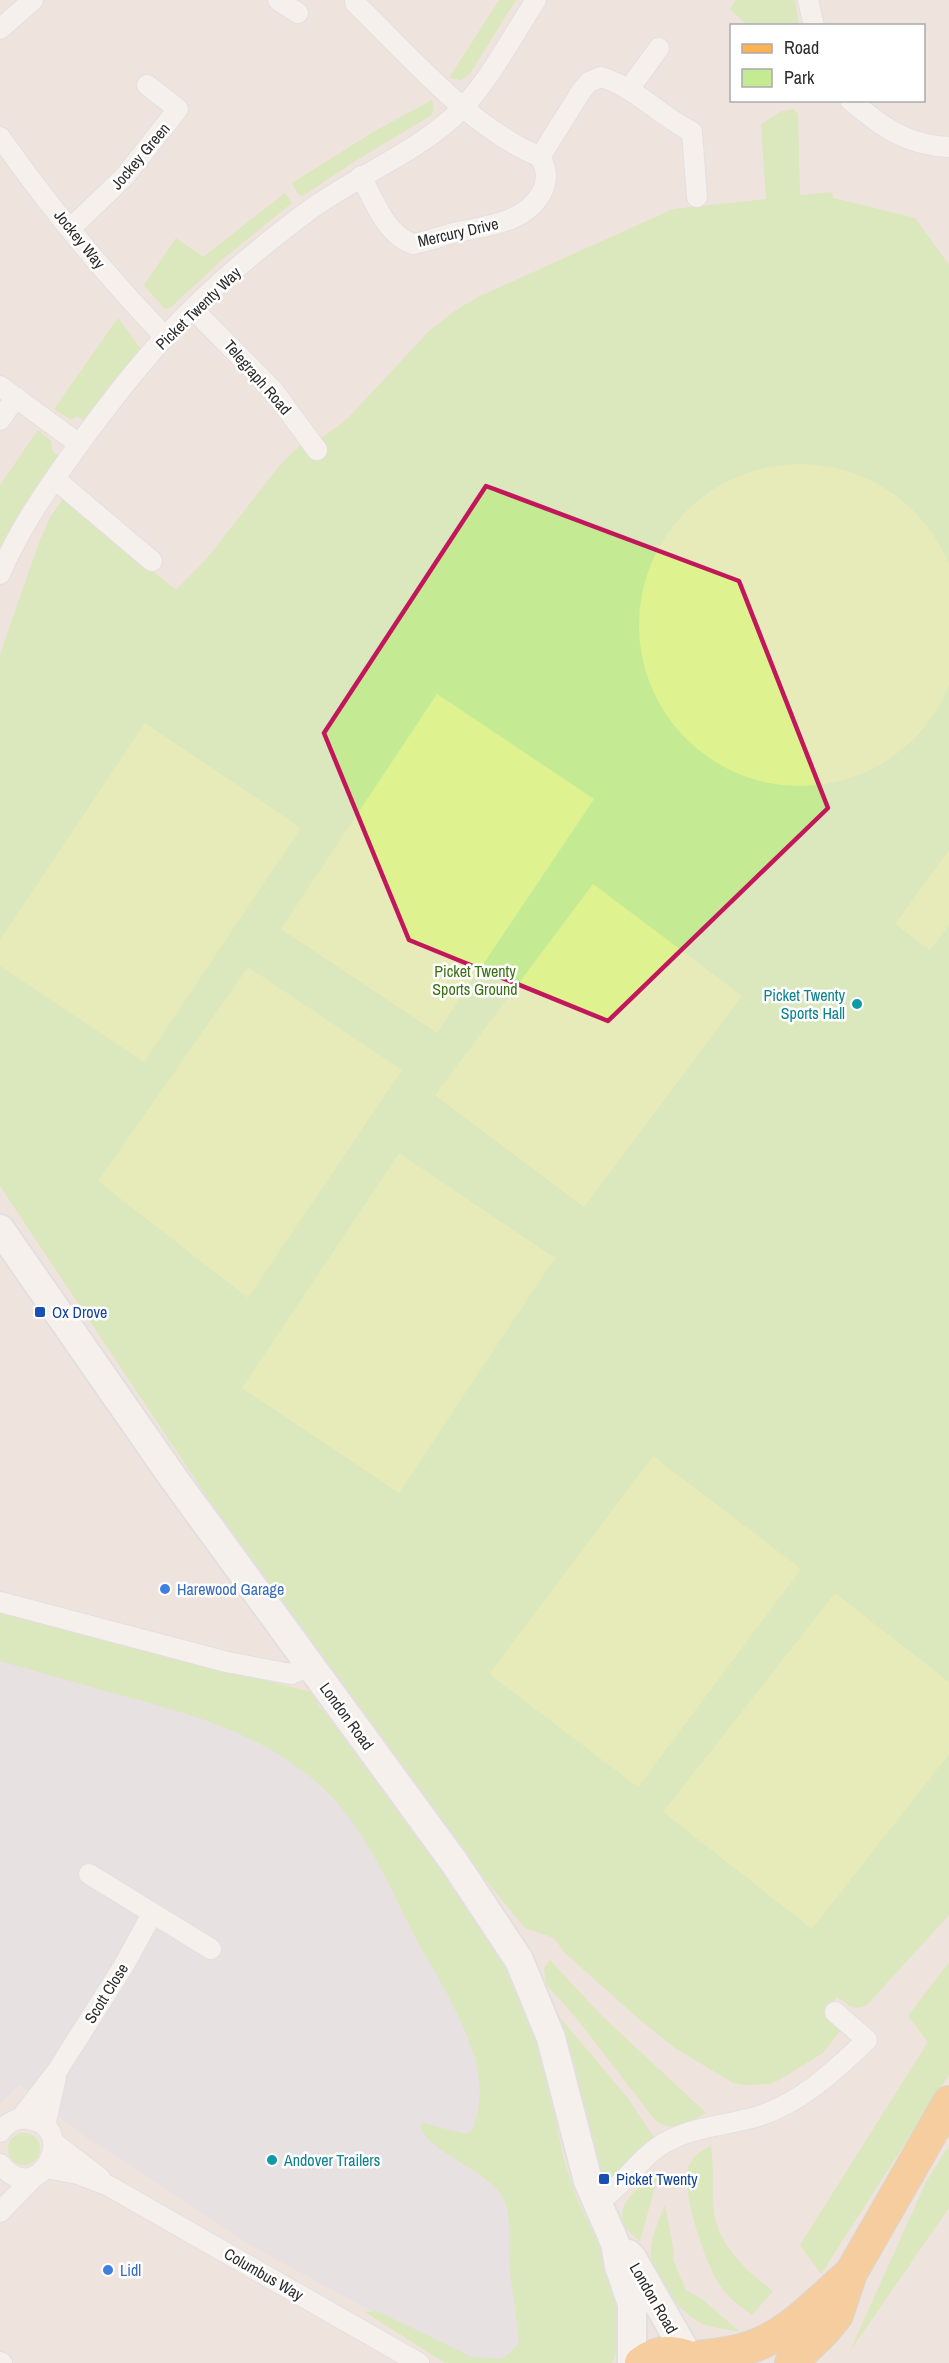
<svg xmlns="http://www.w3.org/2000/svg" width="949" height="2363" font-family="'Archivo Narrow',sans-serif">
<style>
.industrial{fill:#dedee7}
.green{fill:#c4eb94}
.pitch{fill:#def38f}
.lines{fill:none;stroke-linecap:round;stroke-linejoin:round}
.minor-casing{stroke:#d2dae6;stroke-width:22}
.secondary-casing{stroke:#d2dae6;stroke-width:32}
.primary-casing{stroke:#c4c4c4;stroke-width:34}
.minor{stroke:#fff;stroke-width:20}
.secondary{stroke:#fff;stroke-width:28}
.primary{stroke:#ffb252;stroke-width:32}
.marked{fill:none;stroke:#c2185b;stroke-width:4.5;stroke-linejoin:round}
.culture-dot{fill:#0f9aa8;stroke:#fff;stroke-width:2}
.transit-dot{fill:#1a4fb4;stroke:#fff;stroke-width:2}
.shop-dot{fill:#3f7fe0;stroke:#fff;stroke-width:2}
.labels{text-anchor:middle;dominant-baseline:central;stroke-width:5;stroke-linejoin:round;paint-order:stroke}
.street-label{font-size:16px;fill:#2c2c2c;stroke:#fff}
.park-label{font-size:16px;fill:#3b7213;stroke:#fff}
.culture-label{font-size:16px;fill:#0d838f;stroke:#fff;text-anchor:end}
.transit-label{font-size:16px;fill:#164399;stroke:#fff;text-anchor:start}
.shop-label{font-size:16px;fill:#366cbe;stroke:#fff;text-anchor:start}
</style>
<rect width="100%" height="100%" fill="#efe3dd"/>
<polygon class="industrial" points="0,1642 317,1724 544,2134 524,2363 472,2363 428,2342 250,2245 78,2132 20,2085 0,2104"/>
<g class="green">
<polygon points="499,0 516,0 469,75 461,80 449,78"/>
<polygon points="736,0 795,0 799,25 747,25 730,9"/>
<polygon points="432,100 434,110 430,116 355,161 307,193 302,196 297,193 292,183 373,132"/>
<path d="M 793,109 L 798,114 L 800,195 L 832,192 L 833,198 L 915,218 L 949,265 L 949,1915 L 867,2005 C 853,2012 848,2004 837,1997 L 825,2012 L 841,2030 L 823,2053 L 779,2080 L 770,2084 L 748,2085 L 733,2083 L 675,2048 L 640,2020 L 564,1952 L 554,1938 L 525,1928 L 452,1839 L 239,1545 L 0,1186 L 0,654 L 40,540 L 51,516 L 63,498 L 176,590 L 208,557 L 280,465 L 300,445 L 323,437 L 347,419 L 429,331 L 453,312 L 478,297 L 673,209 L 766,199 L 761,124 L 782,111 Z"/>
<polygon points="285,193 292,203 224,258 171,307 165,309 162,306 144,285 176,238 203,257"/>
<polygon points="118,318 141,349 83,420 78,416 71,420 54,409"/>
<polygon points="38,430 51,441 52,451 59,456 23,508 0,549 0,485"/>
<path d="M 0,1610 L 318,1694 L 318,1706 L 333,1718 L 442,1862 L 512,1974 L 543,2059 L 564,2160 L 577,2199 L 609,2266 L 617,2294 L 619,2324 L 617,2350 L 612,2363 L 445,2363 L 365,2312 L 377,2311 L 472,2357 L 500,2359 L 509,2354 L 519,2343 C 517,2318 512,2294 510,2269 C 508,2248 513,2214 502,2196 C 486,2169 427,2152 420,2125 L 422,2123 L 465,2134 L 472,2131 C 475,2122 478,2113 479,2104 C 486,2058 447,1992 424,1953 C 396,1903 376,1847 338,1804 C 279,1736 192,1714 109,1692 C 73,1682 36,1671 0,1661 Z"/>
<path d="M 550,1960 L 600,2014 L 706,2113 C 689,2122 672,2134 655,2120 L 577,2019 L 546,1984 L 544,1968 Z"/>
<polygon points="949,1962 949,2075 821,2274 800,2245 928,2042 908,2016"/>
<polygon points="556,2013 627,2097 653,2136 653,2140 612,2179 606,2179 599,2176"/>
<circle cx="24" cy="2149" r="16"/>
<path d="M 711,2146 C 714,2168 712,2189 714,2211 C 718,2246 747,2271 773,2291 L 752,2315 C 741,2307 729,2299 721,2287 C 706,2267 681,2191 688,2168 C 692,2156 700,2151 711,2146 Z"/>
<polygon points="949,2146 949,2208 850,2351 927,2180"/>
<path d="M 655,2171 L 658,2176 L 640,2241 C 602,2214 633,2194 655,2171 Z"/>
<path d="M 665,2205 L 674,2253 L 673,2260 L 686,2290 L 702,2299 L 740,2332 C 728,2329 714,2328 703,2324 C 682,2315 651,2278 651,2255 C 650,2238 659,2220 665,2205 Z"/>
</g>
<g class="pitch">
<circle cx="800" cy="625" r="161"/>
<polygon points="437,694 594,799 437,1033 281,929"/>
<polygon points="145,723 301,828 144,1062 0,966 0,940"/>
<polygon points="949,850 949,925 930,950 895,924"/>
<polygon points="593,884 742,996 584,1207 435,1095"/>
<polygon points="248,967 402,1070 248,1298 98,1181"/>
<polygon points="399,1153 555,1258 399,1493 242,1388"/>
<polygon points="653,1456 801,1569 638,1787 489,1674"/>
<polygon points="835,1593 949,1682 949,1754 812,1929 663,1812"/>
</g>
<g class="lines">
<defs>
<g id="minor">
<polyline points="278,0 298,13"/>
<polyline points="808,0 814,26"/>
<path d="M 355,3 C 410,56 469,127 540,157"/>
<polyline points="0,29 33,0"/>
<polyline points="629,89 659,48"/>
<path d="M 850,100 C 882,127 906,145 949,147"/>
<path d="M 0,137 C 49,207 106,275 165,337"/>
<path d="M 361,176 C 373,199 386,235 413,244 C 426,242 439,237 453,233 C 484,226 525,224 542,192 C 548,179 547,169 540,157 L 582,90 L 589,82 L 601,77 C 635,87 660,116 692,132 L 697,197"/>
<polyline points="71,228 125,176 178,109 147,85"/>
<polyline points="193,309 273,390 317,450"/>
<polyline points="0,386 79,444"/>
<polyline points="0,420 16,397"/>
<polyline points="55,479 152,561"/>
<path d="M 0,574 C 18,531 45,492 72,454 C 101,414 132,373 165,337 C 206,292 255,251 304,214 C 350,179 410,156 452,118 C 486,88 511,38 536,0"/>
<polyline points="0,1602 227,1662 291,1674 309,1666"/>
<polyline points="89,1874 211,1949"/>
<polyline points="20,2119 57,2071 123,1967 152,1914"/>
<polyline points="45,2126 56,2077"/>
<path d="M 0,2132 C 7,2123 17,2117 28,2119 C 81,2125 40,2212 0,2164"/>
<polyline points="53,2142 100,2178"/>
<polyline points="46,2168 78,2174 109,2186 419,2363"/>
<path d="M 597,2203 C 624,2186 641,2154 670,2140 C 697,2126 730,2125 759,2116 C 802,2102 834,2071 867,2040 L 835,2012"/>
<polyline points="0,2212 35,2176"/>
<polyline points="0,2362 2,2363"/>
</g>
<g id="secondary">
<polyline points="0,1229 174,1479 454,1862 519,1960 551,2038 588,2181 615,2243 619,2266 632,2304 632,2363"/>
<polyline points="628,2254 632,2258 688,2356"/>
</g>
<g id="primary">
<path d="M 691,2358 C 711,2355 732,2354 751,2347 C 791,2333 819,2300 851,2273"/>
<path d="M 641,2363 C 659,2349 681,2350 699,2363"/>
<polyline points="791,2363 824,2331 837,2315 851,2273 949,2102"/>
</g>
</defs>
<use href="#minor" class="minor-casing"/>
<use href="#secondary" class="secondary-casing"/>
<use href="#primary" class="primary-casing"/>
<use href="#minor" class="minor"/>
<use href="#secondary" class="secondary"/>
<use href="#primary" class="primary"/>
</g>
<path d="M0 0H949V2363H0ZM 486,486 L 739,581 L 828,808 L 608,1021 L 409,940 L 324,733 Z" fill="#efe3dd" fill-opacity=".55" fill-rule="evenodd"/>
<path class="marked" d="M 486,486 L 739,581 L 828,808 L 608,1021 L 409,940 L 324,733 Z"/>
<g class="culture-dot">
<circle cx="857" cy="1004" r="6"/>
<circle cx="272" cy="2160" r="6"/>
</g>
<g class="transit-dot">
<rect x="34" y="1306" width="12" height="12" rx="3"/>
<rect x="598" y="2173" width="12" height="12" rx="3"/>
</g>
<g class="shop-dot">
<circle cx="165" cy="1589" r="6"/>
<circle cx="108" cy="2270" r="6"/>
</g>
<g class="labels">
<g class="street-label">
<text transform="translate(140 156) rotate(-50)">Jockey Green</text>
<text transform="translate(458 232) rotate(-13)">Mercury Drive</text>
<text transform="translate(80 239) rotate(51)">Jockey Way</text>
<text transform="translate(198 308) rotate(-44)">Picket Twenty Way</text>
<text transform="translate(258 377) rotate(49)">Telegraph Road</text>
<text transform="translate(347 1716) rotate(54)">London Road</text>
<text transform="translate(106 1993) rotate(-58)">Scott Close</text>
<text transform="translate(264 2274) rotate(30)">Columbus Way</text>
<text transform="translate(654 2298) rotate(60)">London Road</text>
</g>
<g class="park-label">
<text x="475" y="971">Picket Twenty<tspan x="475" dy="18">Sports Ground</tspan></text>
</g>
<g class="culture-label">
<text x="845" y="995">Picket Twenty<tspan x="845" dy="18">Sports Hall</tspan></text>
<text x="284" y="2160" text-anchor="start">Andover Trailers</text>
</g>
<g class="transit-label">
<text x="52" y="1312">Ox Drove</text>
<text x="616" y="2179">Picket Twenty</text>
</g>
<g class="shop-label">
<text x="177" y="1589">Harewood Garage</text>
<text x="120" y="2270">Lidl</text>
</g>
</g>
<rect x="730" y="24" width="195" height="78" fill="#ffffff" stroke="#ababab" stroke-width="1.5"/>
<rect x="742" y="44" width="30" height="9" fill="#ffb252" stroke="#ababab" stroke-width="1.5"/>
<text x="784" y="54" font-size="18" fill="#2c2c2c">Road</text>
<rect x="742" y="69" width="30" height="18" fill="#c4eb94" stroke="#ababab" stroke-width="1.5"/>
<text x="784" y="84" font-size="18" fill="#2c2c2c">Park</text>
</svg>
